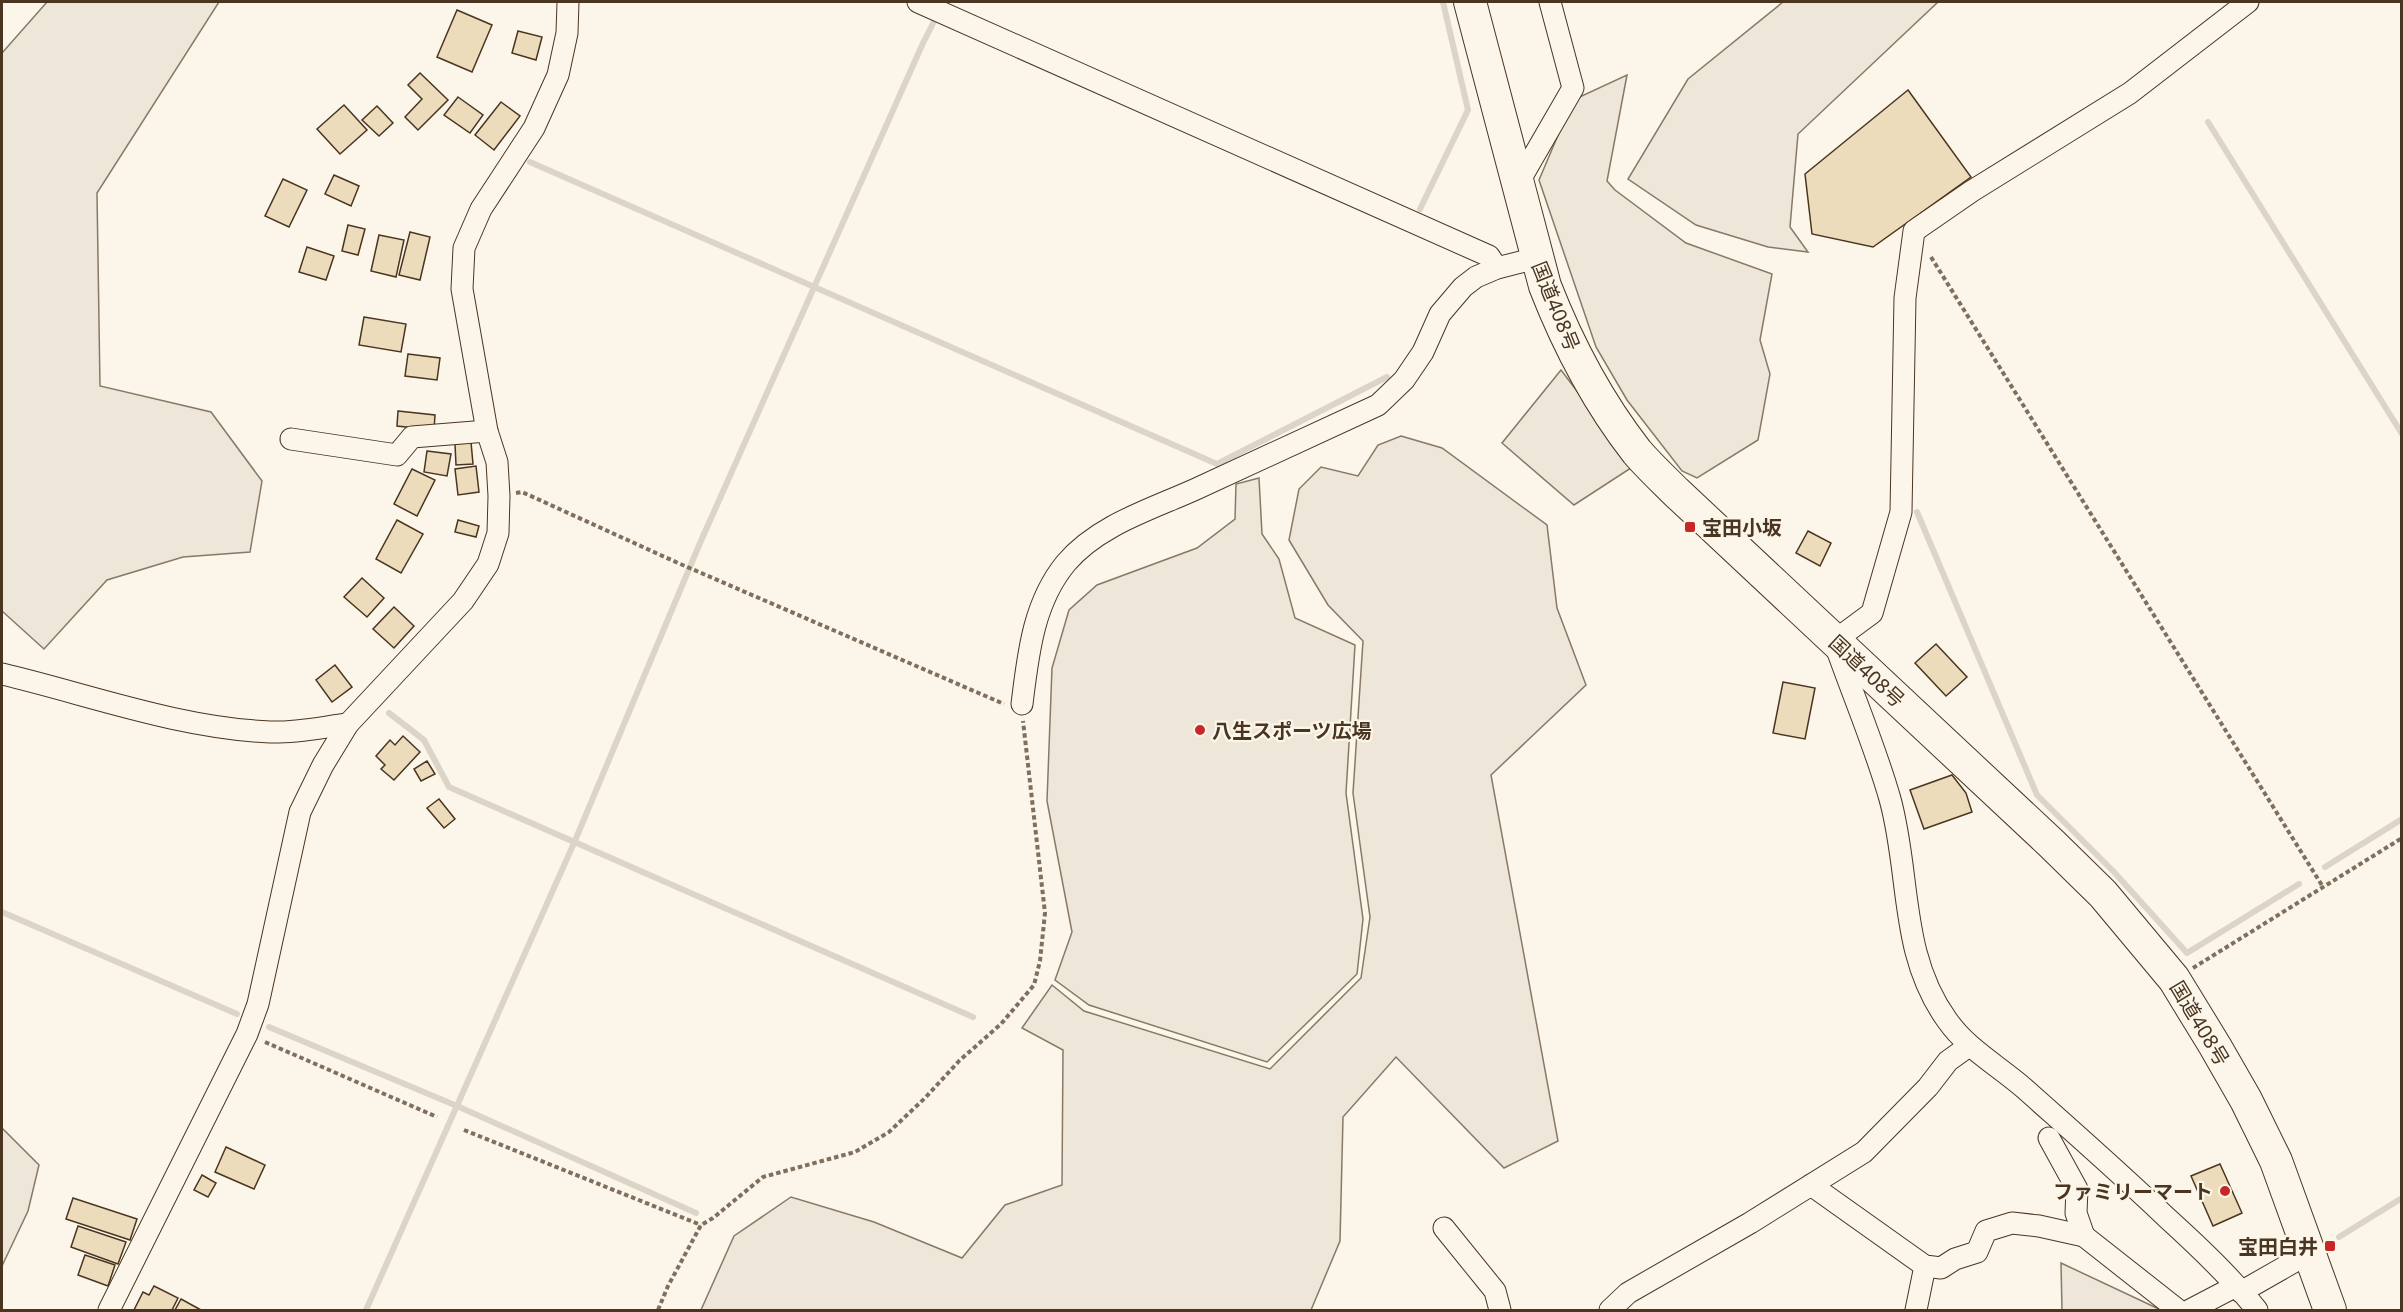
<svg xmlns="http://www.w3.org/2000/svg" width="2403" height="1312" font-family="'Noto Sans','Noto Sans JP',sans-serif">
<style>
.green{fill:#ede6d9;stroke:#887966;stroke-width:1.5}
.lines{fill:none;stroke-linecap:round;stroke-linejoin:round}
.stream{stroke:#dcd4c6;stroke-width:6}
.building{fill:#ecdcbc;stroke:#4a3520;stroke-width:1.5}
.minor-casing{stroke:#4a3520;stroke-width:23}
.highway-casing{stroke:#4a3520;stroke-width:34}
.path{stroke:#7f6f5c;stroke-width:4;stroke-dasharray:4.5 3;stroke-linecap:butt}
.minor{stroke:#fbf6e9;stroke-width:21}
.highway{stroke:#fbf6e9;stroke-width:32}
.poi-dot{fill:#c62828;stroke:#fbf6e9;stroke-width:2}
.labels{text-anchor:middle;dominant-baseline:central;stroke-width:4.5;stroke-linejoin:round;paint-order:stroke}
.street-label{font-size:20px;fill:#4a3520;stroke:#fbf6e9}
.poi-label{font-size:20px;font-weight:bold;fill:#4a3520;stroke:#fbf6e9;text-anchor:start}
</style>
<rect width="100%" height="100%" fill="#fbf6e9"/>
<g class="green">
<polygon points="47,2 219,2 97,193 100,386 211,412 262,481 250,552 183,557 107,580 44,649 2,611 2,53"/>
<polygon points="1783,2 1938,2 1798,134 1790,227 1808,252 1768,247 1696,225 1628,179 1688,79"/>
<polygon points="1627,75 1607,181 1615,190 1686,243 1772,274 1760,340 1770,374 1758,440 1697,478 1682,471 1627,400 1596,347 1539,180 1573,100"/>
<polygon points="1561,370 1634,466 1574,505 1502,443"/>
<polygon points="1401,436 1442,448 1547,525 1557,608 1586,685 1491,775 1558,1141 1504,1168 1396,1057 1343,1117 1340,1241 1311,1310 701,1310 734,1236 791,1197 874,1222 962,1258 1005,1205 1062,1185 1063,1050 1022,1028 1052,985 1084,1011 1270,1069 1361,978 1370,917 1353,793 1363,641 1328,605 1289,540 1299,489 1321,467 1358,476 1378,445"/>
<polygon points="1259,478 1262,534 1279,559 1295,618 1355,645 1346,793 1363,919 1357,974 1267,1062 1089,1005 1055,980 1072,932 1047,801 1052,668 1069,610 1097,585 1197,548 1235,519 1236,484"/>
<polygon points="2,1128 39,1165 28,1211 2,1266"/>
<polygon points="2061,1263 2161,1310 2062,1310"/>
</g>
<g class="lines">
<g class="stream">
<polyline points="2208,122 2402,434"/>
<polyline points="530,162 1217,464 1387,377"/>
<polyline points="1420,209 1468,110 1443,2"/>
<polyline points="1917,512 2037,795 2114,872 2187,953 2299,884"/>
<polyline points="389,713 424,740 449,787 973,1017"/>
<polyline points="2325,867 2402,819"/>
<polyline points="2,912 237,1014"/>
<polyline points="269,1027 457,1106 696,1213"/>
<polyline points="2339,1237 2402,1198"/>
<polyline points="366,1310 574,843 700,543 923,43 944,2"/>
</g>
</g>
<g class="building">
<polygon points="457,10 492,25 472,72 437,57"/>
<polygon points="518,31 542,37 536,60 512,53"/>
<polygon points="420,73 448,100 418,130 405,117 422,99 408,85"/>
<polygon points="1908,90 1971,177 1873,247 1812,234 1805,174"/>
<polygon points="458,97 483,115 470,133 444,115"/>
<polygon points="501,102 520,116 494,150 475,135"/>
<polygon points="344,105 367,130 340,154 317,129"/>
<polygon points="377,106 393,123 379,136 362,120"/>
<polygon points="334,175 359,186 351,206 325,194"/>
<polygon points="283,179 307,190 289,227 265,216"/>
<polygon points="348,225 365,229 358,255 342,251"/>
<polygon points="410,232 430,237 420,280 399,275"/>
<polygon points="379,235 404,240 396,277 371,271"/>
<polygon points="307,247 334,256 326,280 299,272"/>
<polygon points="364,317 406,324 401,352 359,345"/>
<polygon points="408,354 440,358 437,380 405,376"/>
<polygon points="398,411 435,415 434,430 397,426"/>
<polygon points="471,442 473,464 456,465 455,444"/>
<polygon points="427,451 451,454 447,476 424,472"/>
<polygon points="476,466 479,492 458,495 455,469"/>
<polygon points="412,469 435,480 417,516 394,504"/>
<polygon points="397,520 423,534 401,573 376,559"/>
<polygon points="458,520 479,526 476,537 455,532"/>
<polygon points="1808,531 1831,543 1820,566 1796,553"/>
<polygon points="362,578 384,598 367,617 344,597"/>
<polygon points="394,607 414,626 394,648 373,629"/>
<polygon points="1936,644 1967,677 1946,696 1915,663"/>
<polygon points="335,665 352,687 332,702 316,680"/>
<polygon points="1783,682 1815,688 1805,739 1773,733"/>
<polygon points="403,736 420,752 394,780 381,769 385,765 376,756 390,740 395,745"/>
<polygon points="427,761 435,774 421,781 414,769"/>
<polygon points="1952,775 1966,793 1972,812 1924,829 1910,790"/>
<polygon points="439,799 455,819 444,828 427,808"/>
<polygon points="226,1147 265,1165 254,1189 215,1172"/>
<polygon points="2220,1164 2242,1213 2213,1226 2191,1176"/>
<polygon points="202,1175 216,1183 208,1197 194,1190"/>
<polygon points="73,1198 137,1219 130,1240 66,1219"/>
<polygon points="78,1226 126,1242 118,1264 71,1247"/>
<polygon points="85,1255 115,1265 108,1286 78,1275"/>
<polygon points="154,1286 178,1298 172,1310 134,1310 143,1292 149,1295"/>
<polygon points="181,1299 201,1310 175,1310"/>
</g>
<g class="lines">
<defs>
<g id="minor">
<polyline points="918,2 1489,256 1497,268"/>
<path d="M 2248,2 L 2130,93 L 1972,191 L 1914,231 L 1905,298 L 1901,512 L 1872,613 L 1834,641 C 1852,693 1875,746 1890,799 C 1911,875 1899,954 1947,1020 C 1967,1049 1999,1066 2025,1089 C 2072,1131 2120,1173 2166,1217 C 2198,1246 2230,1276 2257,1310"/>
<polyline points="1517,185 1573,88 1550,2"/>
<polyline points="291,439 397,455 412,437 487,431"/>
<path d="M 2,674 C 90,695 179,728 270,732 C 295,733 323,727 348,724"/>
<path d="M 1022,704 C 1028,655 1033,603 1066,563 C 1098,525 1152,509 1196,489 C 1256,461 1317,433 1378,405 L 1404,380 L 1423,352 L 1440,314 L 1463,287 L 1476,277 L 1497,268 L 1536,258"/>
<polyline points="2049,1138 2077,1189 2076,1213 2084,1236"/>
<polyline points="1811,1185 1925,1266 1941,1268 1955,1259 1977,1252 1986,1231 2012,1223 2039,1226 2084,1236 2178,1310"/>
<polyline points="1444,1228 1495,1291 1500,1310"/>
<polyline points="2241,1292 2311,1252"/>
<polyline points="109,1310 247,1034 258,1004 300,812 323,765 348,724 463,601 488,564 498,533 499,496 497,462 487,431 462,289 464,248 481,209 534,128 558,75 567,33 568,2"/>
<polyline points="1610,1310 1628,1293 1750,1223 1864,1152 1928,1087 1948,1061 1969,1046"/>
<polyline points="1916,1310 1925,1266"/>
<polyline points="2190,1310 2236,1286"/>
</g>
<path id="highway" d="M 1470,2 L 1545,286 C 1568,345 1598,402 1637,452 C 1649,466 1663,479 1676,492 L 2052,844 L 2103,894 L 2174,979 L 2215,1046 L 2246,1100 L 2276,1161 L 2330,1310"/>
</defs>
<use href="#minor" class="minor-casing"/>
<use href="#highway" class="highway-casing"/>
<g class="path">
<polyline points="1931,257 2323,887"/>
<polyline points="516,493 522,492 678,563 1004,704"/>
<polyline points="2193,968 2402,838"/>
<polyline points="265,1042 437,1117"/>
<polyline points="464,1130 701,1225"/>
<polyline points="658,1310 668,1286 701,1225 713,1218 763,1177 855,1152 889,1132 925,1098 959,1061 1001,1024 1034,985 1040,961 1045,913 1023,721"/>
</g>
<use href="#minor" class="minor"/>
<use href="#highway" class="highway"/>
</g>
<g class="poi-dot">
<rect x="1684" y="521" width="12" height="12" rx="3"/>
<circle cx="1200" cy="730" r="6"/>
<circle cx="2225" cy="1191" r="6"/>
<rect x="2324" y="1240" width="12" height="12" rx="3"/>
</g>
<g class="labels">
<g class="street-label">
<text transform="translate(1556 306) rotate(68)">国道408号</text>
<text transform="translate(1867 671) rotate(43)">国道408号</text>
<text transform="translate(2200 1023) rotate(59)">国道408号</text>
</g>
<g class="poi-label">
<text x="1702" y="527">宝田小坂</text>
<text x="1212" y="730">八生スポーツ広場</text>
<text x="2213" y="1191" text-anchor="end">ファミリーマート</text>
<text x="2318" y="1246" text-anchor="end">宝田白井</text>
</g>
</g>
<rect width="2403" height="1312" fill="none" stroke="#4a3520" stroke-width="6"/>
</svg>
